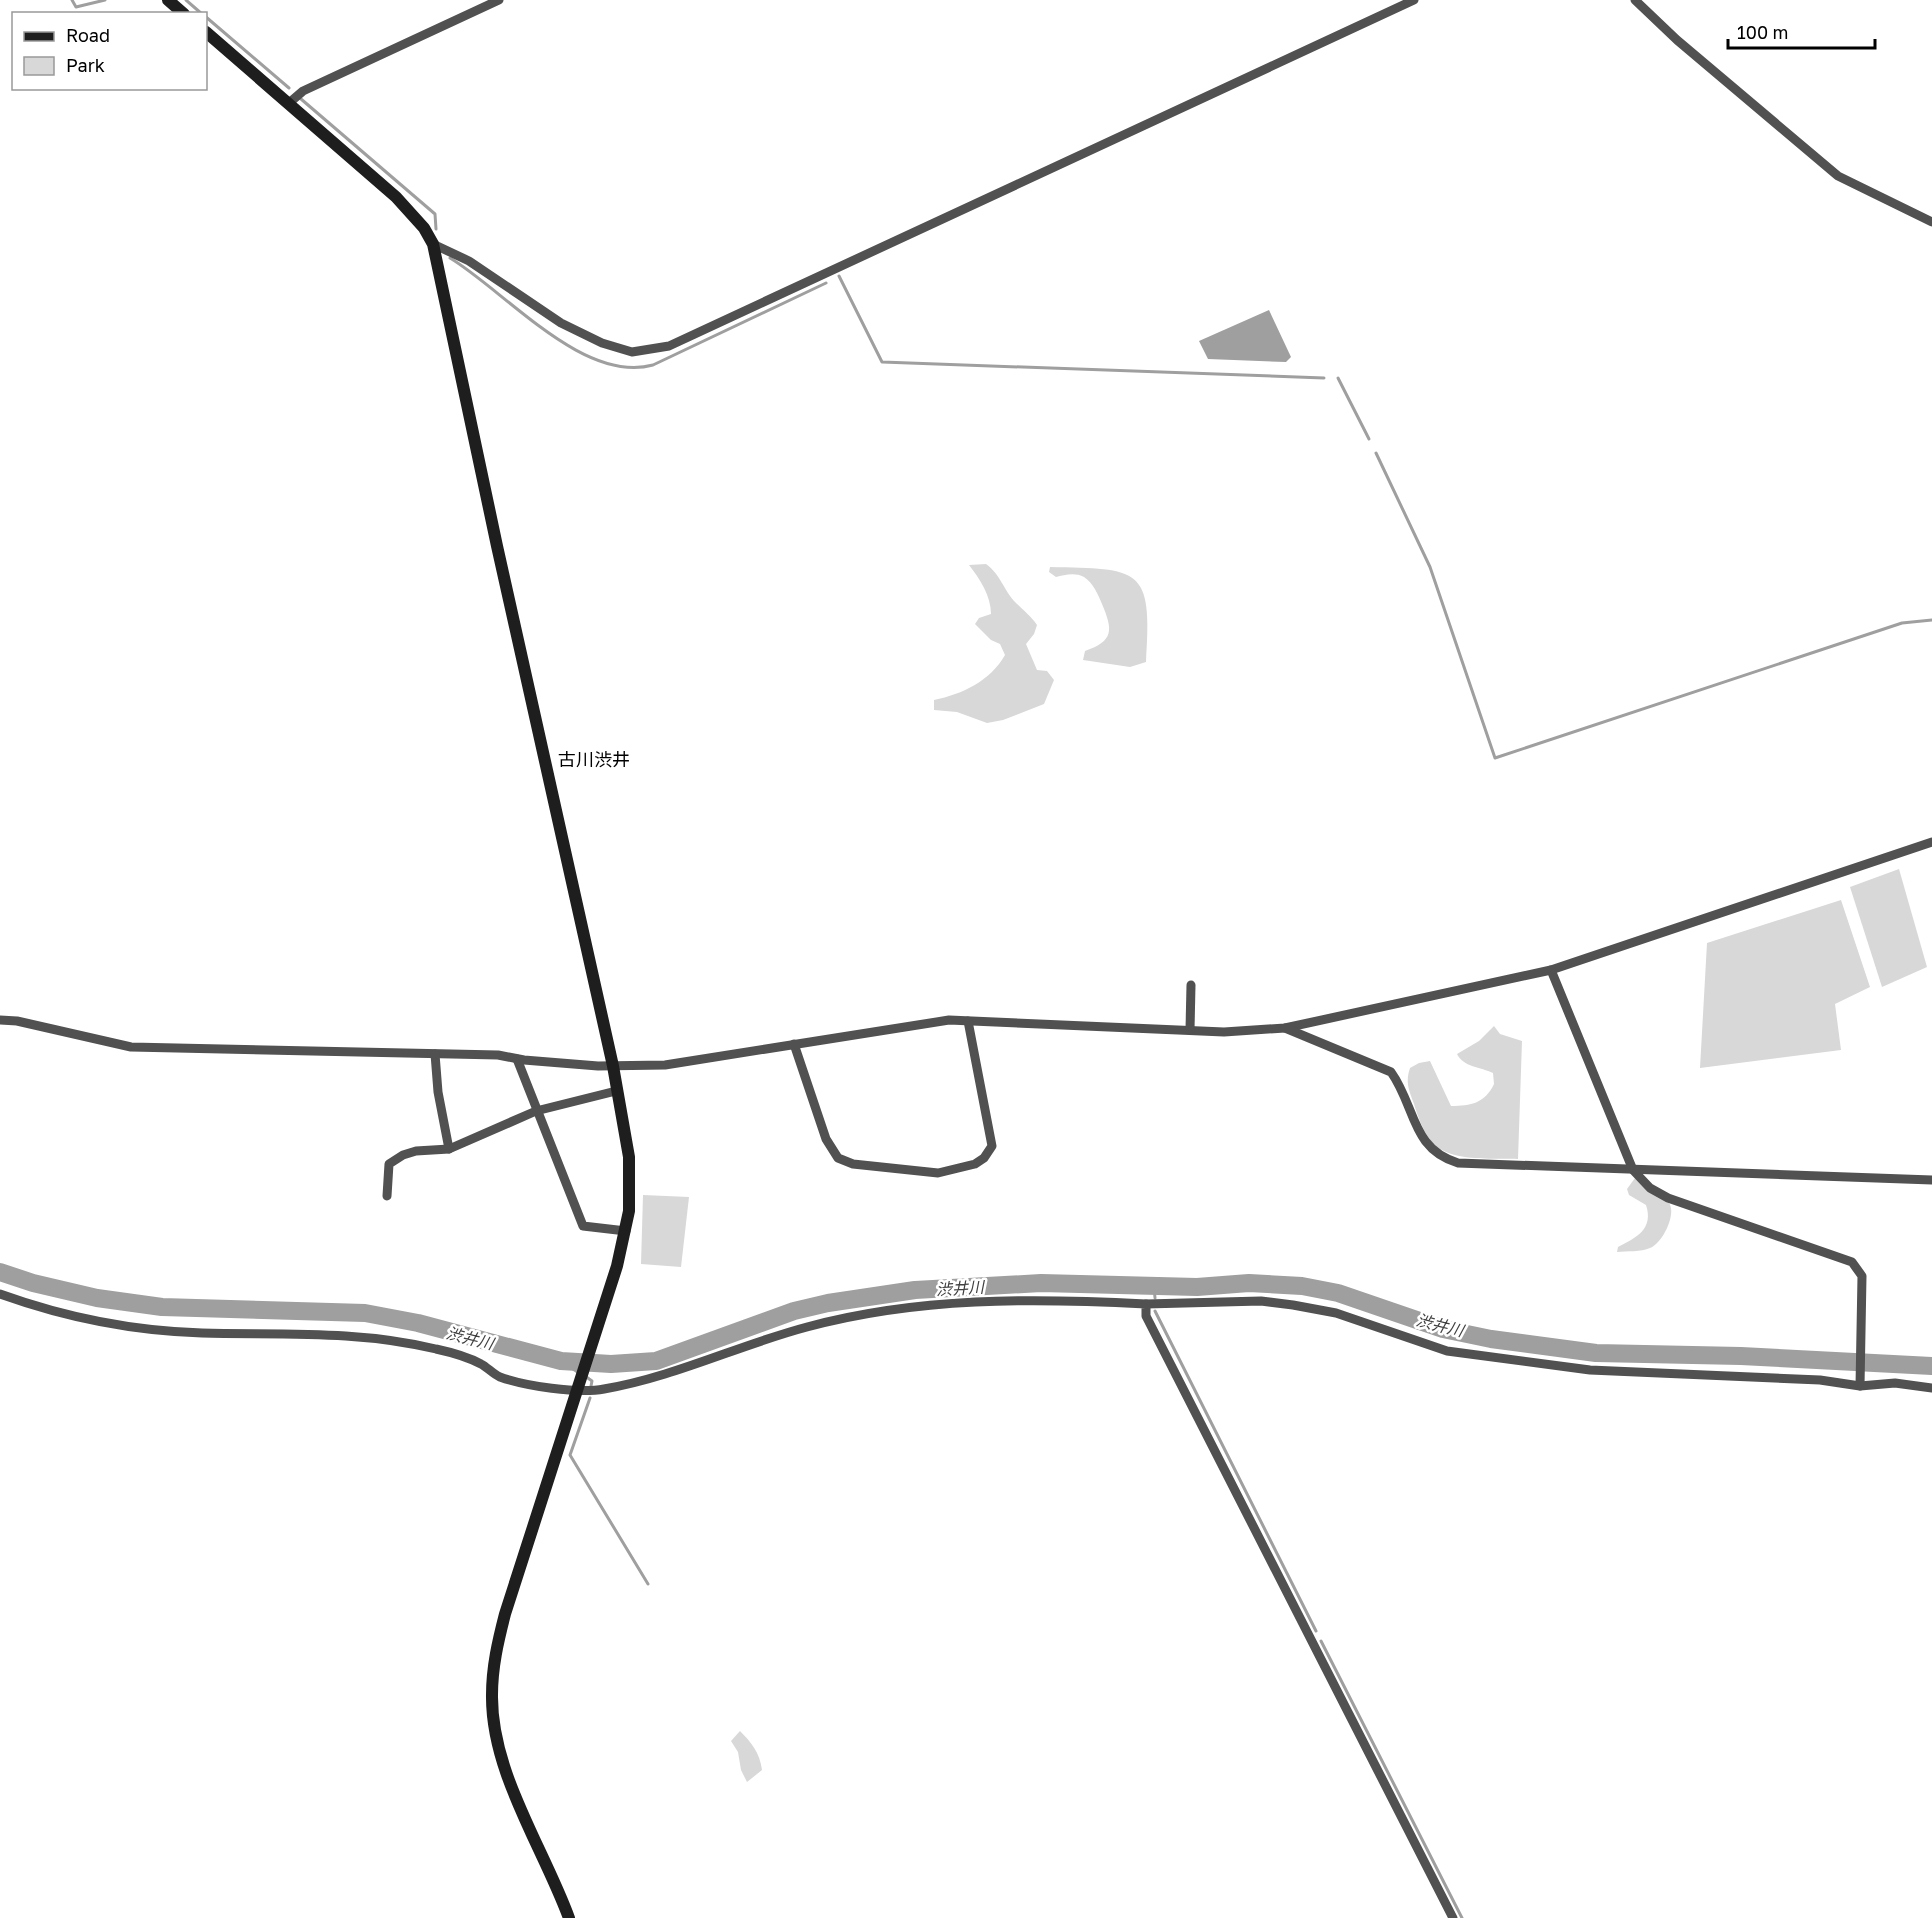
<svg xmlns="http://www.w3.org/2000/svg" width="1932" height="1918" font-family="'Golos Text','Noto Sans JP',sans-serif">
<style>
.green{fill:#d8d8d8}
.water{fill:#9f9f9f}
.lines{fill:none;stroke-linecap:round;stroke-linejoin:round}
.stream{stroke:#9f9f9f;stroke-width:3}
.river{stroke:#9f9f9f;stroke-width:18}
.street{stroke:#515151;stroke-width:9}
.secondary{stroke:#1e1e1e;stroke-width:12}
.labels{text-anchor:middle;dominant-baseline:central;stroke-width:5;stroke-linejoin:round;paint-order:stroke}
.water-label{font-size:16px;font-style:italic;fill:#404040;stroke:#fff}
.quarter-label{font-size:18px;fill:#000;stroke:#fff}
</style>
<rect width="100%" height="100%" fill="#fff"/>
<g class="green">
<path d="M 986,564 C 1002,576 1003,590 1016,603 C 1024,611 1031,616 1037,625 L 1034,634 L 1026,644 L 1037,670 L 1047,671 L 1054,680 L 1044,704 L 1003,720 L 987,723 L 957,712 L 934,710 L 934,700 C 963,694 990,681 1005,655 L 1000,644 L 991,640 L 975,624 L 979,618 L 991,614 C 991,596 980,579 969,565 Z"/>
<path d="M 1050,567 C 1139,569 1153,566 1146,662 L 1130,667 L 1083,660 L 1085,651 C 1114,641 1113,630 1102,604 C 1098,594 1093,583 1084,577 C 1075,572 1064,575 1056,577 L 1049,572 Z"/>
<polygon points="1899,869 1927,967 1882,987 1850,887"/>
<polygon points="1841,900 1870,987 1835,1004 1841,1050 1700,1068 1707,943"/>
<path d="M 1494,1026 L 1500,1034 L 1522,1041 L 1518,1159 C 1494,1158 1456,1162 1436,1146 C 1425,1137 1418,1117 1414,1104 C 1409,1091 1405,1082 1410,1068 L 1419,1063 L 1430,1061 L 1451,1106 C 1471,1106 1485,1103 1494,1084 L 1493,1073 C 1481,1067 1463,1067 1457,1054 L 1479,1041 Z"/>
<path d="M 1635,1178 C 1645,1185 1662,1193 1669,1203 C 1677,1214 1662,1244 1650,1248 C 1641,1252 1627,1251 1617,1252 L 1618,1247 C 1636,1238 1654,1229 1646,1205 L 1629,1195 L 1627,1189 Z"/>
<polygon points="643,1195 689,1197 681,1267 641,1264"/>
<path d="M 740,1731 C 751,1742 760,1753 762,1770 L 747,1782 L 741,1770 L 738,1752 L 731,1741 Z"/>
</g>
<polygon class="water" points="1269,310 1291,357 1286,362 1208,359 1199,341"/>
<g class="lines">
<g class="stream">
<polyline points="72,0 76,7 105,0"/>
<polyline points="186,0 202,14"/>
<polyline points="206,17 289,88"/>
<polyline points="301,99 435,214 436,229"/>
<path d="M 450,258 C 505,291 583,384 653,365 L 826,283"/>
<polyline points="839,276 882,362 1324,378"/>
<polyline points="1338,378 1369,439"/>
<polyline points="1376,453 1430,567 1495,758 1902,623 1932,620"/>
<polyline points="1154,1286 1155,1298"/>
<polyline points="1155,1311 1316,1631"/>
<polyline points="561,1361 579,1373"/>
<polyline points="585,1376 592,1381 591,1386"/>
<polyline points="590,1398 570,1455 648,1584"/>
<polyline points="1321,1641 1462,1918"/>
</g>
<polyline class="river" points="0,1272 33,1283 97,1298 162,1307 365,1313 418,1323 561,1361 611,1364 656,1361 794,1311 828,1303 915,1290 1041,1283 1197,1287 1249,1283 1302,1286 1338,1293 1443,1329 1491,1339 1596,1353 1741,1356 1932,1366"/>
<g class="street">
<polyline points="1635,0 1677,40 1838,176 1932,222"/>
<polyline points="289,103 303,91 499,0"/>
<polyline points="433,244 469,261 561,323 602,343 632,352 669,346 1414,0"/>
<polyline points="1551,970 1633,1170 1650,1188 1668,1198 1852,1262 1862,1276 1860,1386"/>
<polyline points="0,1020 17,1021 131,1047 498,1055 524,1060 598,1066 665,1065 949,1020 1224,1032 1285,1028 1551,970 1932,842"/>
<path d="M 1285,1028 L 1391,1072 C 1416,1107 1411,1149 1458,1163 L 1932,1180"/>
<polyline points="1190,1030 1191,985"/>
<polyline points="794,1044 826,1139 838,1158 853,1164 938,1173 975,1164 984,1158 992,1146 968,1021"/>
<polyline points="435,1054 438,1092 449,1149"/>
<polyline points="517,1059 583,1226 626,1231"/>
<polyline points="387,1196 389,1164 403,1155 416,1151 449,1149 536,1111 616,1091"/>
<path d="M 0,1294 C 64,1317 134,1331 202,1333 C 281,1335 358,1330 436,1349 C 450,1352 468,1357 481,1364 C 487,1367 493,1374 500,1377 C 525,1386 578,1394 604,1389 C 674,1377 739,1345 807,1327 C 918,1297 1032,1298 1146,1304 L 1146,1316 L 1453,1918"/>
<polyline points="1146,1304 1261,1301 1293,1305 1336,1313 1447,1351 1590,1370 1820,1380 1860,1386 1895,1383 1932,1388"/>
</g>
<g class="secondary">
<polyline points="168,0 184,14"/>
<path d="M 206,32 L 396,197 L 424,228 L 433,244 L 497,546 L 613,1066 L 629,1157 L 629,1211 L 617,1266 L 505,1614 C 498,1641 492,1667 492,1695 C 491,1772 543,1847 569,1918"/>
</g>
</g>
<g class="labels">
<g class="water-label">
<text transform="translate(960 1288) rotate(-3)">渋井川</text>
<text transform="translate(1440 1325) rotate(14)">渋井川</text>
<text transform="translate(470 1338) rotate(14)">渋井川</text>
</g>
<g class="quarter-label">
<text x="594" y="759">古川渋井</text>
</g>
</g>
<rect x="12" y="12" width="195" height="78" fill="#ffffff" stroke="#999999" stroke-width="1.5"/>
<rect x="24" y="32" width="30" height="9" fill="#1e1e1e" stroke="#999999" stroke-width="1.5"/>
<text x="66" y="42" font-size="18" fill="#000000">Road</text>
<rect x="24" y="57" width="30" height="18" fill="#d8d8d8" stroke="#999999" stroke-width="1.5"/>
<text x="66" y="72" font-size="18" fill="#000000">Park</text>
<path d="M1728 39v9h147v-9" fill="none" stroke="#000000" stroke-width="3"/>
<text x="1737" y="39" font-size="18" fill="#000000" stroke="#ffffff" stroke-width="4.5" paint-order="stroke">100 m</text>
</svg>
